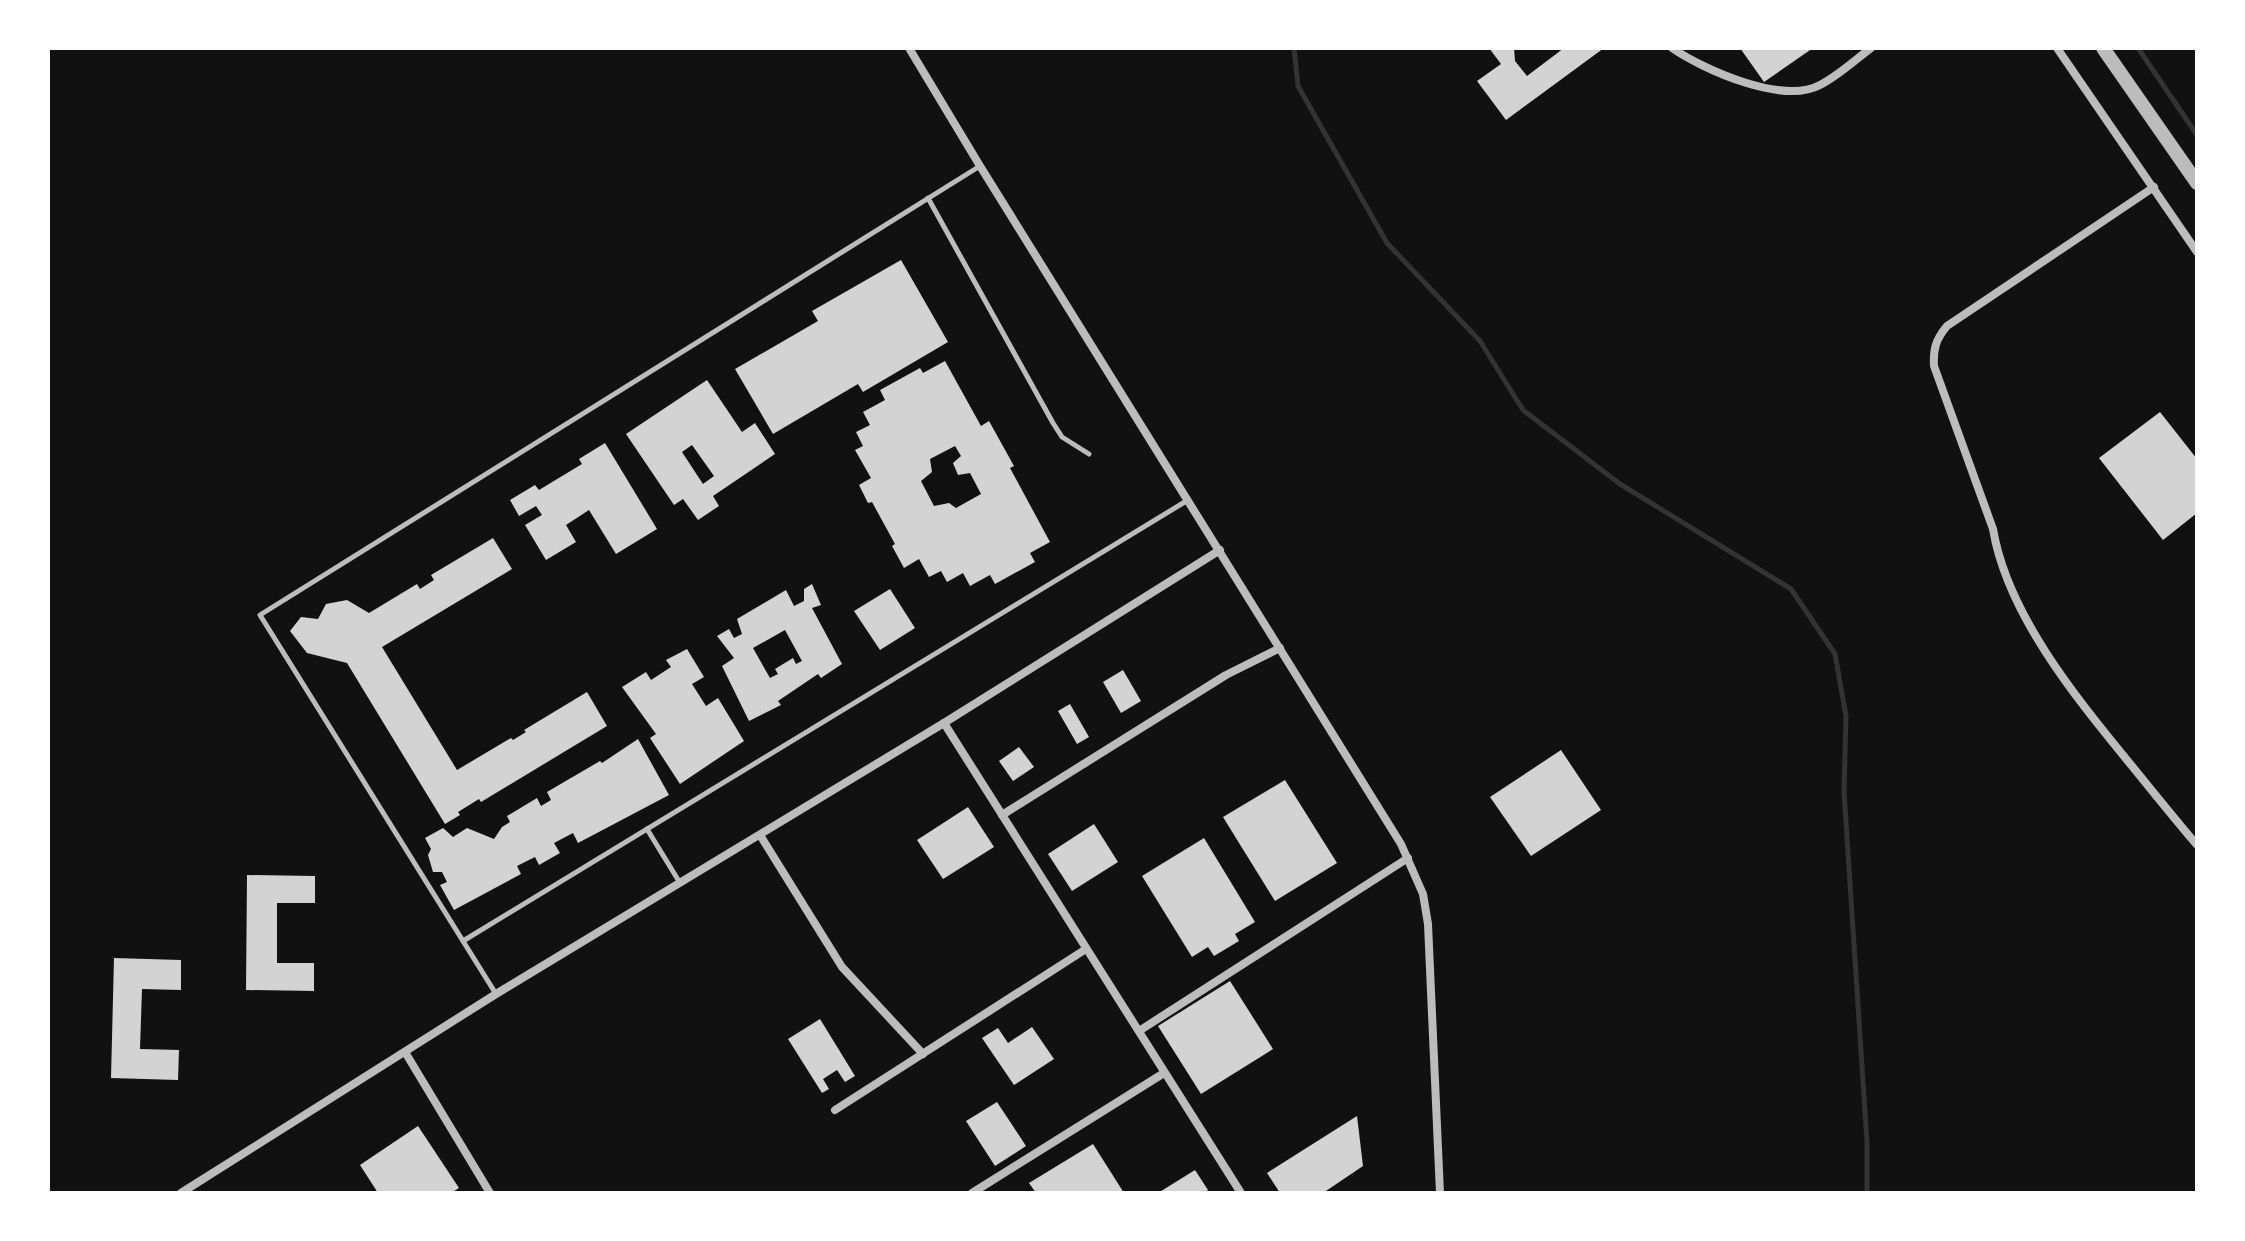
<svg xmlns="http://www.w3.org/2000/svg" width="2245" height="1241" font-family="Overpass,sans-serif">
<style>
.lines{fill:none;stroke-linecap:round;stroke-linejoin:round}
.stream{stroke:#333;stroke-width:5}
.building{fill:#d3d3d3;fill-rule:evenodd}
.service{stroke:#bcbcbc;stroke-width:5}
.minor{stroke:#bcbcbc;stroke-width:8}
.tertiary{stroke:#bcbcbc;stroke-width:14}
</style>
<rect width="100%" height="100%" fill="#111"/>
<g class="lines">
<g class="stream">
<polyline points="1294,48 1298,86 1387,243 1480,341 1523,410 1620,484 1791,589 1835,654 1846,716 1844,792 1867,1142 1867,1193"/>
<polyline points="2138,48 2197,135"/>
</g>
</g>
<g class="building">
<polygon points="1489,48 1514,48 1515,61 1527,76 1564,48 1604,48 1506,120 1477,81 1501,64"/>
<polygon points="1740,48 1813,48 1764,82"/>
<polygon points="901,260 948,342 863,392 858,384 773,434 735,369 818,321 812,311"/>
<path d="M 945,361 L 981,426 L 989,421 L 1014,466 L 1010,468 L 1050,542 L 1030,553 L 1035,562 L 995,584 L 990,575 L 970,586 L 963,573 L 947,582 L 941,571 L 929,577 L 919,559 L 904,568 L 892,546 L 895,544 L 872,502 L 868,503 L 859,485 L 871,478 L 855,450 L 863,446 L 856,432 L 870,425 L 863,412 L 885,400 L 880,390 L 920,368 L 923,373 ZM 955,446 L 961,456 L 953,463 L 958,475 L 970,473 L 981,494 L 956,508 L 949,503 L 934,506 L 921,481 L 932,472 L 930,459 Z"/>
<path d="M 707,380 L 742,432 L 755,423 L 775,454 L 713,496 L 719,506 L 698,520 L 683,499 L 674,505 L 626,434 ZM 692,445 L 714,476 L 703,484 L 682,452 Z"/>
<polygon points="2160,412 2197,459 2197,513 2163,540 2099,458"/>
<polygon points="605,443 657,529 616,554 589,510 566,525 576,542 546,560 525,525 542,515 536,506 519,516 510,500 535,485 539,490 582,464 579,459"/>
<polygon points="493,538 512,569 382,647 457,770 511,738 513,740 526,732 524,730 587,692 607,726 481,802 479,799 458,812 460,815 445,824 347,663 307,653 290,631 301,617 318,619 326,604 347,600 369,613 417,584 420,589 434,580 431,575"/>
<path d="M 812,584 L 821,605 L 812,608 L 842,664 L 821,678 L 818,674 L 778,701 L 781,705 L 749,721 L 722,666 L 734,658 L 717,636 L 729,629 L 734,638 L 742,634 L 737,619 L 786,590 L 794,606 L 804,601 L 804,589 ZM 785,630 L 802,661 L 796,664 L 793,658 L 775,669 L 778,674 L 770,678 L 753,648 Z"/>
<polygon points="890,589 915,628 880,650 854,611"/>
<polygon points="687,649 704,677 692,684 706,706 718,698 744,741 680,784 650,738 656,734 622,687 646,672 651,680 671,667 666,660"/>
<polygon points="1123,670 1141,701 1121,713 1103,682"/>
<polygon points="1070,704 1089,737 1077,744 1058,711"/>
<polygon points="638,739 669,795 578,843 573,833 554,843 560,853 539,865 535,857 517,866 521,874 454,910 440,885 447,882 442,872 433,872 428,855 431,849 425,838 443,828 453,837 467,828 494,839 502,827 510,822 507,816 537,798 541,806 551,800 547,792 600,761 602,763"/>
<polygon points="1019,747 1034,767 1013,781 999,761"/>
<polygon points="1561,750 1601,810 1531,856 1490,797"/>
<polygon points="1285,780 1337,863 1275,901 1223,817"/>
<polygon points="968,807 994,847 943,879 917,840"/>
<polygon points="1094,824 1118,862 1072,891 1048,854"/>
<polygon points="1204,838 1255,922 1235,934 1239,941 1214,956 1208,947 1192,957 1142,876"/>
<polygon points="247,875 315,876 315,903 277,903 277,963 314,963 314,991 246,990"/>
<polygon points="114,958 181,960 181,990 142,989 140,1049 179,1050 178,1080 111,1078"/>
<polygon points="1230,981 1273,1049 1201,1094 1158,1026"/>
<polygon points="820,1019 855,1076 845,1082 837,1070 823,1079 829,1089 822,1093 788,1039"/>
<polygon points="1032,1027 1054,1059 1014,1085 982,1038 998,1028 1008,1043"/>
<polygon points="997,1102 1026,1146 995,1166 966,1121"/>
<polygon points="1357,1116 1363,1166 1323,1193 1280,1193 1267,1173"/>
<polygon points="418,1126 459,1188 451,1193 378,1193 360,1165"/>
<polygon points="1093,1144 1124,1193 1036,1193 1029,1183"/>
<polygon points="1195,1170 1208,1190 1204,1193 1158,1193"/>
</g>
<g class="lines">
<g class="service">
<polyline points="928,198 1053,423 1062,437 1089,454"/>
<polyline points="647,829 680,883"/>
<polyline points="463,941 1188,500"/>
<polyline points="496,994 260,615 980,166"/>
</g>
<g class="minor">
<polyline points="909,48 980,166 1401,844 1423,894 1428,924 1440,1193"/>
<path d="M 1672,48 C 1704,70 1783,105 1820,85 C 1838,76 1855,60 1871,48"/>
<polyline points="2057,48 2197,252"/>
<path d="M 2154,187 L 1947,326 C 1936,339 1933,349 1934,366 L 1993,529 C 2007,613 2074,695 2127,760 C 2150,788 2173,817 2197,845"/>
<polyline points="944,723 1241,1193"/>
<polyline points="1002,815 1226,675 1280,648"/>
<polyline points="760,835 842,967 923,1054"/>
<polyline points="1139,1031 1408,858"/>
<polyline points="405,1052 490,1193"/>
<polyline points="835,1110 1086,949"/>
<polyline points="181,1193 496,994 944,723 1220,550"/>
<polyline points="972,1193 1164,1073"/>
</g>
<polyline class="tertiary" points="2103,48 2197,183"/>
</g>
<rect width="2245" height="1241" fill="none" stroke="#ffffff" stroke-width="100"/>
</svg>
